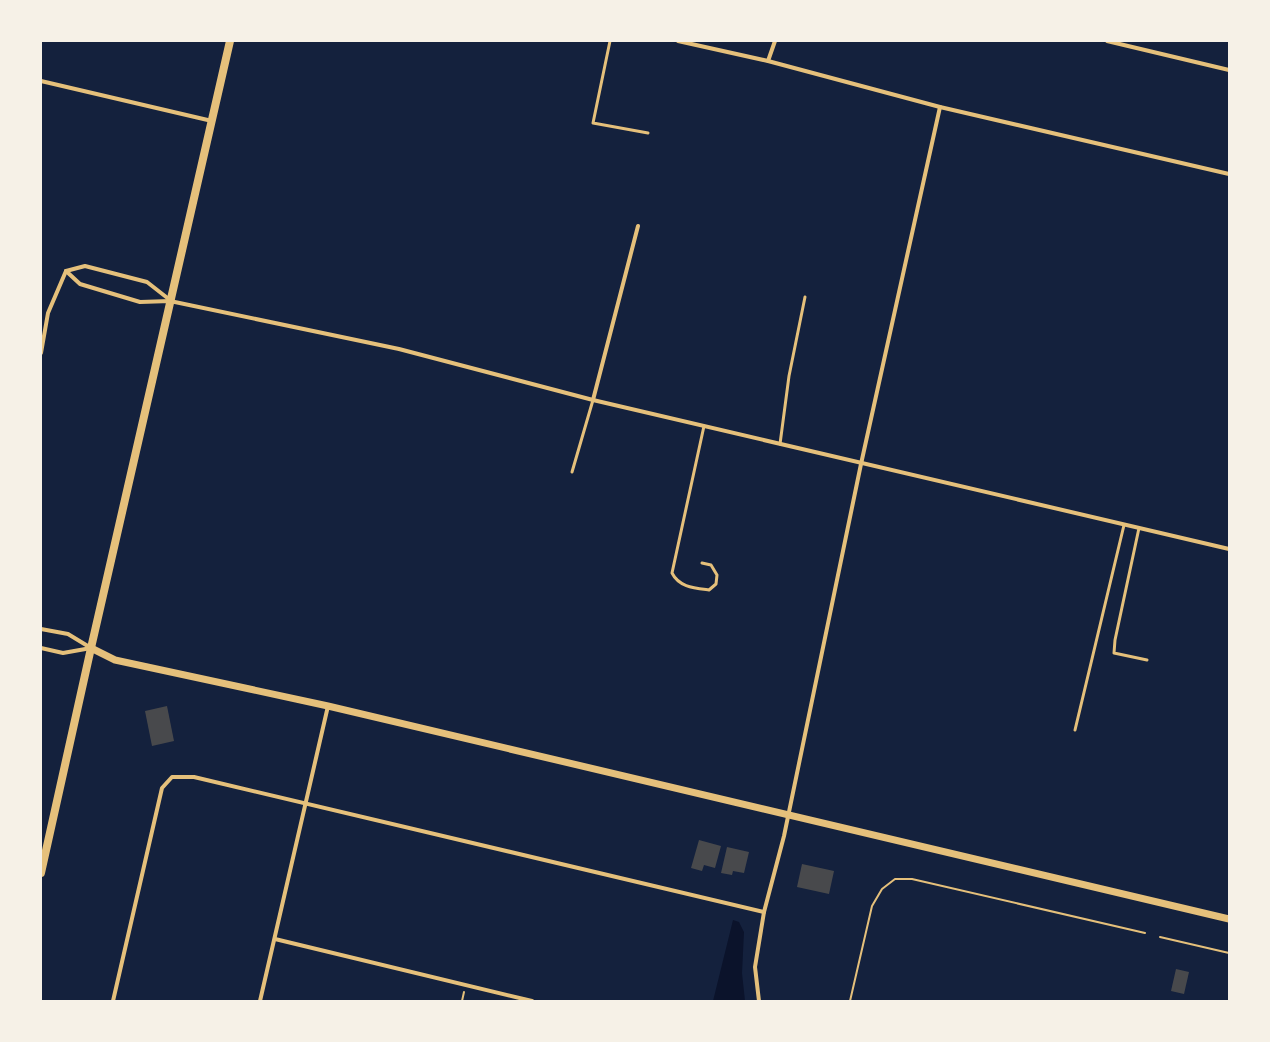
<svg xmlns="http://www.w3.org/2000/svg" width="1270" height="1042" font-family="Commissioner,sans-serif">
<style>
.water{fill:#0b132b}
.building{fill:#48494c}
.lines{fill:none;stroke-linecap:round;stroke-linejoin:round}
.path{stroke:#e5c07b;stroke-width:2}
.service{stroke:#e5c07b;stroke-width:3}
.minor{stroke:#e5c07b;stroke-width:4}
.tertiary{stroke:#e5c07b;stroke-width:7}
.secondary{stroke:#e5c07b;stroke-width:8}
</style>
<rect width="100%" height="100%" fill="#14213d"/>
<polygon class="water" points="733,920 739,922 744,932 742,973 745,1001 713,1001"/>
<g class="building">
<polygon points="167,706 174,741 152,746 145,711"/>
<polygon points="699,840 721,846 715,868 704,865 702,871 691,868"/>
<polygon points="727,847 749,852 744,873 733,871 732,875 721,873"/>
<polygon points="802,864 834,871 829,894 797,887"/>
<polygon points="1176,969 1189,972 1184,994 1171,991"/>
</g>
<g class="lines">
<g class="path">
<polyline points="1160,937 1229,953"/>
<polyline points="462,1001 464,992"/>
<polyline points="850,1001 872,906 882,889 895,879 912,879 1145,933"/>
</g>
<g class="service">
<polyline points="610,41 593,123 648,133"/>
<polyline points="780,444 789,376 805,297"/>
<polyline points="572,472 593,400"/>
<polyline points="1139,528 1115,640 1114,653 1147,660"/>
<path d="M 702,563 L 711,565 L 717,575 L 716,584 L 709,590 C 694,588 679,587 672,573 L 704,426"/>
<polyline points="1075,730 1124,525"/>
</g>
<g class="minor">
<polyline points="678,41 768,61 940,107 1229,174"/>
<polyline points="1107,41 1229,70"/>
<polyline points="768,61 775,41"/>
<polyline points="41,81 212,121"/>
<polyline points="66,271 80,284 140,302 170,301 399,349 593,400 1229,549"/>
<polyline points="66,271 85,266 147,282 170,300"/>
<polyline points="41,353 48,313 66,271"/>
<polyline points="593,400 638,226"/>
<polyline points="41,629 68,634 91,648"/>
<polyline points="41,648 63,653 91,648"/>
<polyline points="275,939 532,1001"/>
<polyline points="113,1001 162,788 172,777 194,777 764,912"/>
<polyline points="260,1001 328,706"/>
<polyline points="759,1001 755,967 764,912 784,836 861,464 940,107"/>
</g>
<polyline class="tertiary" points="91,648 115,660 328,706 1229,919"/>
<polyline class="secondary" points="41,873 91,648 230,41"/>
</g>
<rect width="1270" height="1042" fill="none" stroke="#f6f1e7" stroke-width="84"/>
</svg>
